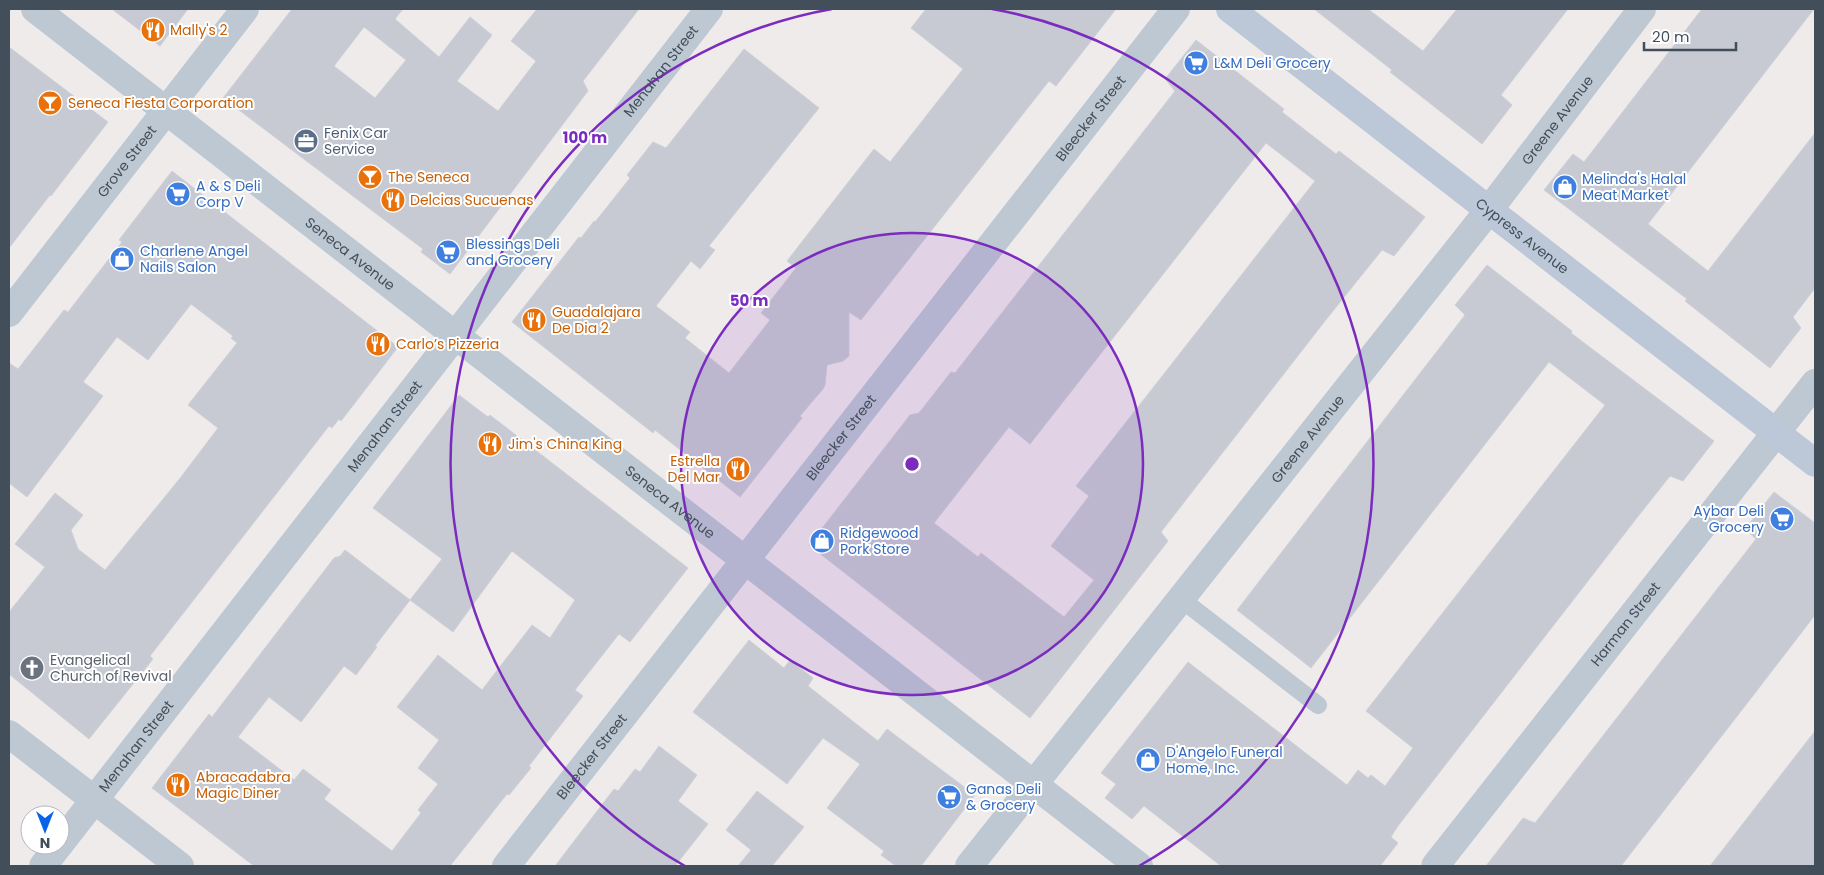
<svg xmlns="http://www.w3.org/2000/svg" width="1824" height="875" font-family="Poppins,sans-serif">
<style>
.building{fill:#c7cad2;stroke:#cfd1d8;fill-rule:evenodd}
.lines{fill:none;stroke-linecap:round;stroke-linejoin:round}
.lane{stroke:#bdc8d3;stroke-width:18}
.street{stroke:#bdc8d3;stroke-width:28}
.secondary{stroke:#bcc8d7;stroke-width:28}
.ring{fill:none;stroke:#7b2cbf;stroke-width:2.5}
.labels{text-anchor:middle;dominant-baseline:central;stroke-width:4;stroke-linejoin:round;paint-order:stroke}
.food-label{font-size:14px;fill:#c56008;stroke:#fff;text-anchor:start}
.shop-label{font-size:14px;fill:#366cbe;stroke:#fff;text-anchor:start}
.street-label{font-size:14px;fill:#434e5b;stroke:#fff}
.service-label{font-size:14px;fill:#4e5e75;stroke:#fff;text-anchor:start}
.worship-label{font-size:14px;fill:#5b616d;stroke:#fff;text-anchor:start}
.centre{fill:#7b2cbf;stroke:#fff;stroke-width:2.5}
.ring-label{font-size:15px;text-anchor:middle;font-weight:bold;fill:#7b2cbf;stroke:#fff;stroke-width:4;stroke-linejoin:round;paint-order:stroke}
</style>
<rect width="100%" height="100%" fill="#efebeb"/>
<g class="building">
<polygon points="112,9 188,9 160,46"/>
<path d="M 292,9 L 403,9 L 395,19 L 439,57 L 470,17 L 492,35 L 457,81 L 498,111 L 536,61 L 511,41 L 537,9 L 639,9 L 583,81 L 588,91 L 450,274 L 421,252 L 423,249 L 223,98 ZM 364,27 L 406,60 L 375,98 L 334,66 Z"/>
<polygon points="926,9 1116,9 1056,86 1049,81 861,320 849,312 849,356 843,361 827,365 825,385 823,389 800,416 802,418 740,497 655,430 653,433 512,322 579,237 581,238 594,221 595,222 630,178 627,175 653,142 666,148 744,49 819,108 709,246 715,250 700,269 691,261 656,306 690,332 685,338 729,373 770,320 761,313 796,268 787,261 874,149 890,162 963,69 911,28"/>
<polygon points="1314,9 1368,9 1423,51 1457,9 1568,9 1501,95 1512,105 1482,144 1390,72 1392,70"/>
<polygon points="1702,9 1814,9 1648,224 1708,271 1815,133 1815,288 1793,317 1801,328 1770,368 1685,301 1687,299 1544,190 1573,154 1584,162"/>
<path d="M 1196,40 L 1284,109 L 1282,112 L 1336,154 L 1339,151 L 1425,217 L 1394,256 L 1382,250 L 1325,321 L 1161,532 L 1168,541 L 1030,718 L 809,545 L 910,415 L 919,413 L 951,372 L 955,373 L 1175,91 L 1165,79 ZM 1266,143 L 1315,181 L 1076,486 L 1089,496 L 1051,546 L 1094,580 L 1064,617 L 981,553 L 978,557 L 934,523 L 1009,427 L 1030,444 Z"/>
<polygon points="9,47 108,122 51,196 50,195 9,248"/>
<polygon points="172,171 398,347 341,421 339,419 332,428 329,426 150,656 153,659 89,739 9,674 9,612 45,567 15,544 55,493 83,515 71,530 78,549 105,570 181,477 218,428 188,405 237,343 231,338 233,336 191,304 148,360 117,337 83,382 103,396 27,497 9,483 9,363 18,369 64,310 68,312 122,242 119,240"/>
<polygon points="1487,265 1572,331 1571,333 1714,441 1683,481 1670,476 1636,519 1398,826 1391,837 1398,843 1380,866 1221,866 1144,806 1132,819 1105,798 1116,784 1101,773 1188,662 1347,785 1358,770 1368,778 1371,775 1385,786 1413,748 1366,711 1605,405 1549,362 1311,668 1237,610 1465,315 1455,305"/>
<path d="M 459,395 L 488,417 L 490,415 L 688,568 L 630,642 L 619,634 L 575,690 L 583,696 L 529,766 L 531,768 L 509,795 L 507,794 L 450,866 L 254,866 L 152,788 L 209,714 L 212,717 L 334,558 L 340,556 L 345,550 L 410,600 L 442,559 L 373,508 ZM 512,551 L 575,600 L 550,638 L 532,625 L 482,690 L 438,655 L 397,707 L 439,740 L 418,768 L 438,784 L 418,810 L 421,813 L 392,851 L 324,799 L 331,790 L 303,769 L 294,780 L 238,737 L 269,697 L 301,722 L 344,666 L 356,675 L 377,647 L 375,646 L 410,600 L 453,632 Z"/>
<polygon points="1774,492 1815,523 1815,615 1752,697 1621,866 1486,866 1523,818 1535,823 1756,539 1745,529"/>
<polygon points="749,640 784,668 790,660 813,678 808,686 878,741 887,729 975,795 921,866 896,866 881,855 884,851 827,808 860,764 823,738 787,784 693,712"/>
<polygon points="1815,731 1815,866 1710,866 1762,799"/>
<polygon points="659,746 697,775 678,801 708,824 675,866 555,866 614,789 618,791 635,769 640,772"/>
<polygon points="757,791 804,827 772,866 738,866 751,850 726,830"/>
</g>
<g class="lines">
<polyline class="lane" points="1181,599 1318,705"/>
<g class="street">
<path id="s1" d="M 35,9 L 1139,866"/>
<path id="s2" d="M 9,313 L 245,9"/>
<polyline points="9,734 180,866"/>
<path id="s3" d="M 60,844 L 709,9"/>
<polyline points="43,866 59,845"/>
<path id="s4" d="M 506,866 L 1176,9"/>
<path id="s5" d="M 969,866 L 1489,210 L 1642,9"/>
<path id="s6" d="M 1435,866 L 1815,383"/>
</g>
<path class="secondary" id="s7" d="M 1230,9 L 1815,463"/>
</g>
<circle cx="912" cy="464" r="231" fill="#7b2cbf" fill-opacity=".12"/>
<g class="ring">
<circle cx="912" cy="464" r="231"/>
<path d="M685 866A462 462 0 0 1 832 9M992 9A462 462 0 0 1 1139 866"/>
</g>
<defs>
<symbol id="restaurant-disc" viewBox="-11 -11 22 22"><circle r="9.5" fill="#e8710a" stroke="#fff"/><path d="M-5-6h1v4h1v-4h1v4h1v-4h1v5L-1.5 .5V6h-2V.5L-5-1ZM5-6V6H3V1.5H1.5Q1.5-4 5-6Z" fill="#fff"/></symbol>
<symbol id="supermarket-disc" viewBox="-11 -11 22 22"><circle r="9.5" fill="#3f7fe0" stroke="#fff"/><path d="M-6-5.5h2.5l.6 2H6L4.5 2H-2.5L-4.4-4H-6ZM-1.5 3.2a1.3 1.3 0 1 0 .1 0ZM3 3.2a1.3 1.3 0 1 0 .1 0Z" fill="#fff"/></symbol>
<symbol id="bar-disc" viewBox="-11 -11 22 22"><circle r="9.5" fill="#e8710a" stroke="#fff"/><path d="M-6-5H6L.8 .8V4.5H3.5V6h-7V4.5H-.8V.8Z" fill="#fff"/></symbol>
<symbol id="office-disc" viewBox="-11 -11 22 22"><circle r="9.5" fill="#5c6f8a" stroke="#fff"/><path d="M-6-3h4V-5.5h4V-3h4V5H-6ZM-1-4.5V-3h2v-1.5ZM-6 0V1H6V0Z" fill="#fff"/></symbol>
<symbol id="shop-disc" viewBox="-11 -11 22 22"><circle r="9.5" fill="#3f7fe0" stroke="#fff"/><path d="M-5-2.5h2.3a2.7 3.5 0 0 1 5.4 0H5L5.5 6h-11ZM-1.5-2.5h3a1.5 2.3 0 0 0-3 0Z" fill="#fff"/></symbol>
<symbol id="church-disc" viewBox="-11 -11 22 22"><circle r="9.5" fill="#6b7280" stroke="#fff"/><path d="M-1.2-6h2.4v3.5h3.3v2.4h-3.3V6h-2.4V-.1h-3.3v-2.4h3.3Z" fill="#fff"/></symbol>
</defs>
<g fill-rule="evenodd">
<use href="#restaurant-disc" x="139" y="16" width="28" height="28"/>
<use href="#supermarket-disc" x="1182" y="49" width="28" height="28"/>
<use href="#bar-disc" x="36" y="89" width="28" height="28"/>
<use href="#office-disc" x="292" y="127" width="28" height="28"/>
<use href="#bar-disc" x="356" y="163" width="28" height="28"/>
<use href="#shop-disc" x="1551" y="173" width="28" height="28"/>
<use href="#supermarket-disc" x="164" y="180" width="28" height="28"/>
<use href="#restaurant-disc" x="379" y="186" width="28" height="28"/>
<use href="#supermarket-disc" x="434" y="238" width="28" height="28"/>
<use href="#shop-disc" x="108" y="245" width="28" height="28"/>
<use href="#restaurant-disc" x="520" y="306" width="28" height="28"/>
<use href="#restaurant-disc" x="364" y="330" width="28" height="28"/>
<use href="#restaurant-disc" x="476" y="430" width="28" height="28"/>
<use href="#restaurant-disc" x="724" y="455" width="28" height="28"/>
<use href="#supermarket-disc" x="1768" y="505" width="28" height="28"/>
<use href="#shop-disc" x="808" y="527" width="28" height="28"/>
<use href="#church-disc" x="18" y="654" width="28" height="28"/>
<use href="#shop-disc" x="1134" y="746" width="28" height="28"/>
<use href="#restaurant-disc" x="164" y="771" width="28" height="28"/>
<use href="#supermarket-disc" x="935" y="783" width="28" height="28"/>
</g>
<g class="labels">
<g class="food-label">
<text x="170" y="30">Mally's 2</text>
<text x="68" y="103">Seneca Fiesta Corporation</text>
<text x="388" y="177">The Seneca</text>
<text x="410" y="200">Delcias Sucuenas</text>
<text x="552" y="312">Guadalajara<tspan x="552" dy="16">De Dia 2</tspan></text>
<text x="396" y="344">Carlo’s Pizzeria</text>
<text x="508" y="444">Jim's China King</text>
<text x="720" y="461" text-anchor="end">Estrella<tspan x="720" dy="16">Del Mar</tspan></text>
<text x="196" y="777">Abracadabra<tspan x="196" dy="16">Magic Diner</tspan></text>
</g>
<g class="shop-label">
<text x="1214" y="63">L&amp;M Deli Grocery</text>
<text x="1582" y="179">Melinda's Halal<tspan x="1582" dy="16">Meat Market</tspan></text>
<text x="196" y="186">A &amp; S Deli<tspan x="196" dy="16">Corp V</tspan></text>
<text x="466" y="244">Blessings Deli<tspan x="466" dy="16">and Grocery</tspan></text>
<text x="140" y="251">Charlene Angel<tspan x="140" dy="16">Nails Salon</tspan></text>
<text x="1764" y="511" text-anchor="end">Aybar Deli<tspan x="1764" dy="16">Grocery</tspan></text>
<text x="840" y="533">Ridgewood<tspan x="840" dy="16">Pork Store</tspan></text>
<text x="1166" y="752">D'Angelo Funeral<tspan x="1166" dy="16">Home, Inc.</tspan></text>
<text x="966" y="789">Ganas Deli<tspan x="966" dy="16">&amp; Grocery</tspan></text>
</g>
<g class="street-label">
<text stroke="none"><textPath href="#s3" startOffset="979">Menahan Street</textPath></text>
<text stroke="none"><textPath href="#s4" startOffset="949">Bleecker Street</textPath></text>
<text stroke="none"><textPath href="#s5" startOffset="950">Greene Avenue</textPath></text>
<text stroke="none"><textPath href="#s2" startOffset="192">Grove Street</textPath></text>
<text stroke="none"><textPath href="#s7" startOffset="370">Cypress Avenue</textPath></text>
<text stroke="none"><textPath href="#s1" startOffset="399">Seneca Avenue</textPath></text>
<text stroke="none"><textPath href="#s3" startOffset="529">Menahan Street</textPath></text>
<text stroke="none"><textPath href="#s4" startOffset="544">Bleecker Street</textPath></text>
<text stroke="none"><textPath href="#s5" startOffset="545">Greene Avenue</textPath></text>
<text stroke="none"><textPath href="#s1" startOffset="804">Seneca Avenue</textPath></text>
<text stroke="none"><textPath href="#s6" startOffset="308">Harman Street</textPath></text>
<text stroke="none"><textPath href="#s3" startOffset="124">Menahan Street</textPath></text>
<text stroke="none"><textPath href="#s4" startOffset="139">Bleecker Street</textPath></text>
</g>
<g class="service-label">
<text x="324" y="133">Fenix Car<tspan x="324" dy="16">Service</tspan></text>
</g>
<g class="worship-label">
<text x="50" y="660">Evangelical<tspan x="50" dy="16">Church of Revival</tspan></text>
</g>
</g>
<circle cx="912" cy="464" r="8" class="centre"/>
<g class="ring-label">
<text x="585" y="143">100 m</text>
<text x="749" y="306">50 m</text>
</g>
<rect width="1824" height="875" fill="none" stroke="#434e5b" stroke-width="20"/>
<g transform="translate(45 830) rotate(180)"><circle r="24" fill="#ffffff" stroke="#b4b8bd"/>
<path d="M0-4L9 19L0 12L-9 19Z" fill="#0a64ea"/>
<text y="-8" font-size="14" font-weight="bold" text-anchor="middle" fill="#434e5b">N</text>
</g>
<path d="M1644 42v8h92v-8" fill="none" stroke="#434e5b" stroke-width="2.5"/>
<text x="1652" y="42" font-size="15" fill="#434e5b" stroke="#ffffff" stroke-width="4" paint-order="stroke">20 m</text>
</svg>
